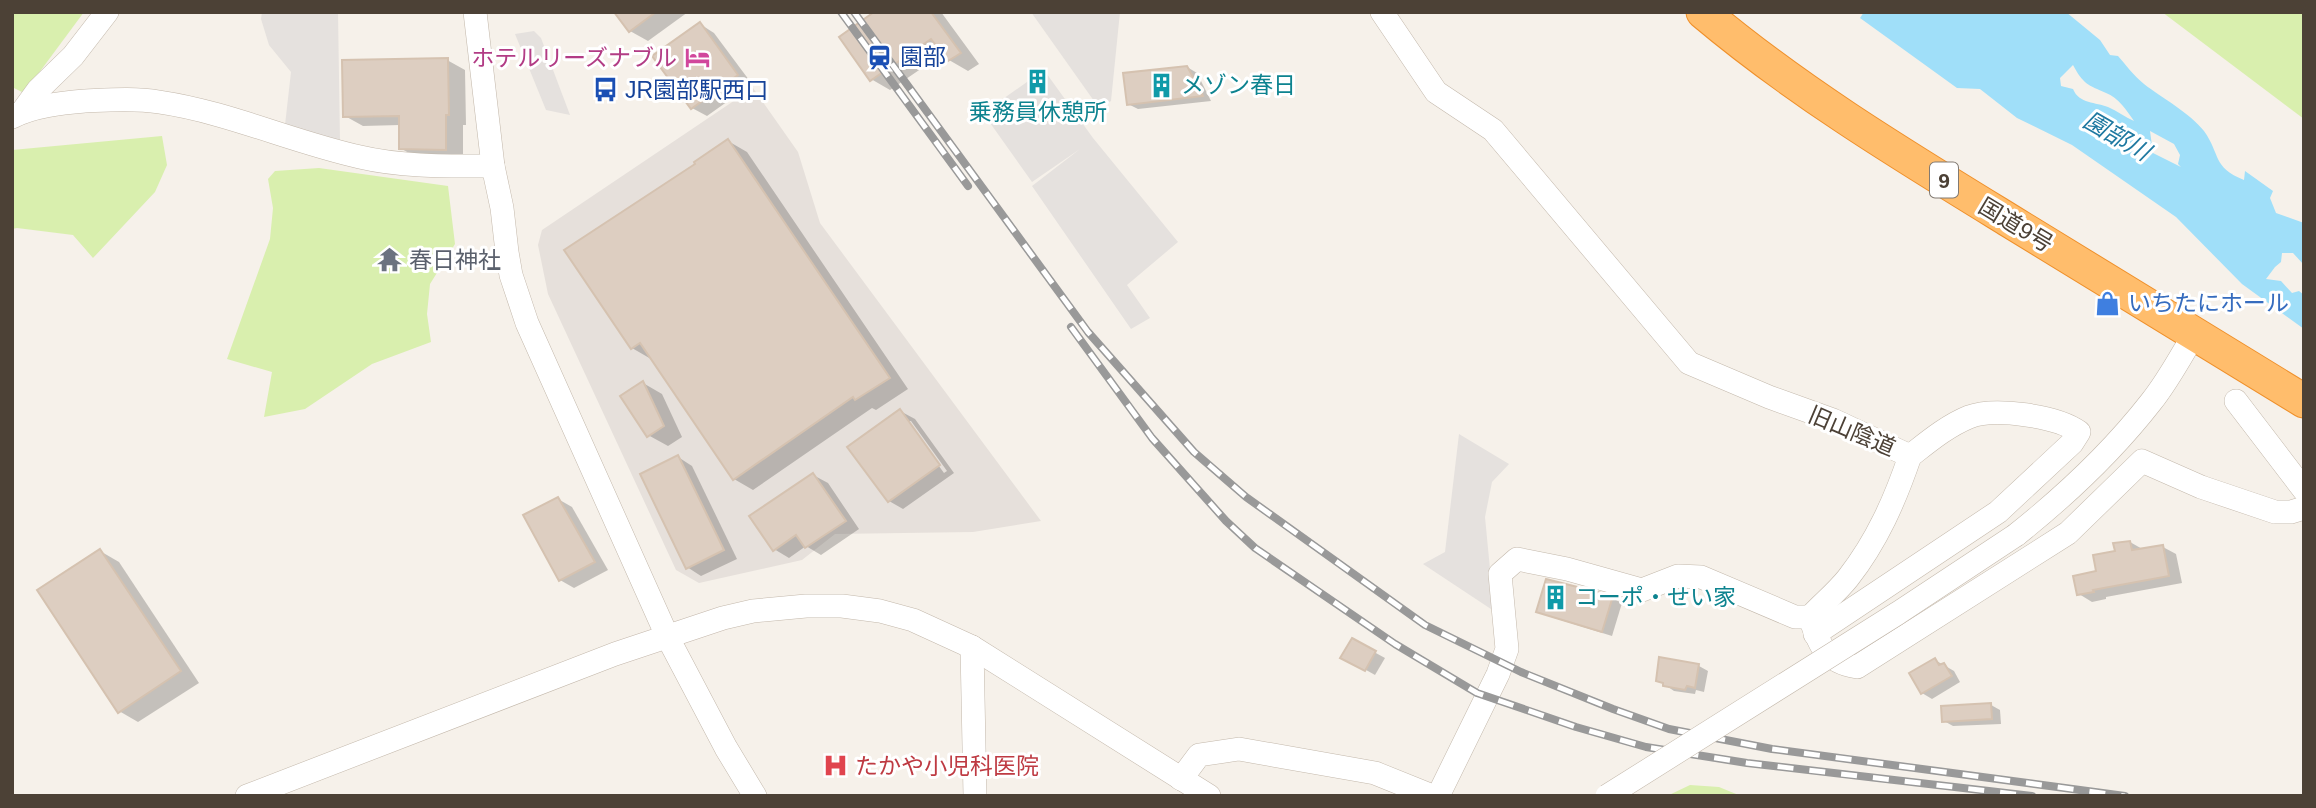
<svg xmlns="http://www.w3.org/2000/svg" width="2316" height="808" font-family="Arial,'Noto Sans JP',sans-serif">
<style>
.industrial{fill:#e6e0db}
.green{fill:#d9efae}
.parking{fill:#e5e1de}
.water{fill:#a0dff9;fill-rule:evenodd}
.shadow{fill:#0003;fill-rule:evenodd}
.building{fill:#ddcec1;stroke:#d5c2b0;stroke-width:2}
.lines{fill:none;stroke-linecap:round;stroke-linejoin:round}
.minor-casing{stroke:#c3b8ab;stroke-width:24}
.highway-casing{stroke:#ef902b;stroke-width:35}
.minor{stroke:#fff;stroke-width:23}
.highway{stroke:#ffbd6c;stroke-width:33}
.rail-casing{stroke:#999;stroke-width:8}
.rail{stroke:#fff;stroke-width:5;stroke-dasharray:16;stroke-linecap:butt}
.minor-bridge-casing{stroke:#c3b8ab;stroke-width:24;stroke-linecap:butt}
.minor-bridge{stroke:#fff;stroke-width:23}
.labels{text-anchor:middle;dominant-baseline:central;stroke-width:6;stroke-linejoin:round;paint-order:stroke}
.shield{fill:#fff;stroke:#827a72;stroke-width:2}
.shield-label{font-size:21px;font-weight:bold;fill:#4c4136}
.transit-label{font-size:23px;fill:#164399;stroke:#fff;text-anchor:start}
.hotel-label{font-size:23px;fill:#b23c85;stroke:#fff;text-anchor:end}
.culture-label{font-size:23px;fill:#0d838f;stroke:#fff;text-anchor:start}
.street-label{font-size:23px;fill:#4c4136;stroke:#fff}
.worship-label{font-size:23px;fill:#5b616d;stroke:#fff;text-anchor:start}
.shop-label{font-size:23px;fill:#366cbe;stroke:#fff;text-anchor:start}
.health-label{font-size:23px;fill:#be3a42;stroke:#fff;text-anchor:start}
.water-label{font-size:24px;font-style:italic;fill:#1f79a1;stroke:#fff}
</style>
<rect width="100%" height="100%" fill="#f6f1ea"/>
<polygon class="industrial" points="753,88 798,152 820,223 1041,521 973,532 835,534 802,560 699,583 676,570 548,294 538,245 542,230"/>
<g class="green">
<polygon points="12,12 84,12 24,93 12,87"/>
<polygon points="2162,12 2304,12 2304,119"/>
<polygon points="162,136 167,165 155,192 93,258 73,235 17,228 12,229 12,150"/>
<polygon points="319,168 448,186 455,244 430,284 427,314 431,342 372,364 305,409 264,417 272,372 227,359 270,239 273,208 268,179 275,171"/>
<polygon points="1690,785 1719,787 1741,796 1667,796"/>
</g>
<g class="parking">
<polygon points="262,12 338,12 340,142 285,125 291,72 269,45 261,19"/>
<polygon points="1031,12 1120,12 1111,101 1099,108"/>
<polygon points="534,31 541,38 570,115 546,110 515,34"/>
<polygon points="1044,70 1093,138 1178,242 1127,285 1150,318 1131,329 1032,186 1080,149 1032,182 983,113"/>
<polygon points="1459,434 1509,464 1492,482 1485,517 1494,611 1423,564 1445,552"/>
</g>
<path class="water" d="M 1864,12 L 2066,12 L 2100,40 L 2110,55 L 2118,56 C 2126,65 2134,76 2144,84 C 2162,98 2190,113 2204,131 C 2221,155 2212,167 2244,180 L 2245,171 L 2273,191 L 2270,198 L 2276,213 L 2304,223 L 2304,265 L 2293,253 L 2282,253 L 2281,262 L 2275,267 L 2266,279 L 2281,281 L 2292,293 L 2299,291 L 2304,295 L 2304,329 L 2242,284 L 2176,217 L 2072,145 L 2017,118 L 1980,89 L 1957,88 L 1860,18 ZM 2073,65 C 2083,84 2088,85 2106,93 C 2118,97 2127,111 2134,121 C 2125,117 2117,111 2108,107 C 2096,102 2079,104 2073,89 L 2061,86 L 2060,78 ZM 2150,131 L 2174,144 L 2180,155 L 2178,164 L 2181,167 L 2153,153 Z"/>
<g class="shadow">
<polygon points="616,12 688,12 648,41 630,31"/>
<polygon points="877,12 941,12 979,64 968,71 949,60 944,53 890,90 871,79"/>
<polygon points="700,24 714,33 752,84 707,116 692,108"/>
<polygon points="447,60 465,70 466,125 463,125 463,159 418,158 400,148 400,125 363,126 345,116"/>
<polygon points="1187,67 1197,73 1211,101 1138,109 1128,104"/>
<polygon points="728,141 747,152 908,389 876,410 872,408 753,490 734,479 651,359 632,348 698,164"/>
<polygon points="643,383 662,394 682,437 668,446 648,435"/>
<path d="M 900,411 L 915,419 L 954,473 L 903,509 L 889,501 ZM 906,421 L 911,421 L 947,471 L 944,473 Z"/>
<polygon points="678,457 692,466 737,559 701,576 687,567"/>
<polygon points="813,475 828,483 859,529 821,555 806,546 789,558 774,549"/>
<polygon points="558,499 572,507 608,570 574,588 560,580"/>
<polygon points="2130,542 2144,550 2163,547 2176,554 2182,583 2106,597 2106,599 2092,602 2079,594 2117,552"/>
<polygon points="100,551 119,562 199,683 138,722 119,711"/>
<polygon points="1612,598 1622,603 1612,636 1548,616 1538,611"/>
<polygon points="1352,640 1385,658 1375,675 1343,657"/>
<polygon points="1661,659 1699,666 1708,671 1704,692 1696,690 1695,694 1674,691 1658,680"/>
<polygon points="1935,660 1954,671 1960,682 1932,699 1922,693"/>
<polygon points="1991,705 2000,710 2001,724 1953,726 1944,721"/>
</g>
<g class="building">
<polygon points="614,12 656,12 629,32"/>
<polygon points="874,12 931,12 961,53 948,61 931,39 870,81 839,37"/>
<polygon points="700,22 738,75 691,109 652,56"/>
<polygon points="448,58 449,115 446,115 446,150 399,149 399,116 343,117 342,60"/>
<polygon points="1187,66 1203,96 1127,105 1123,73"/>
<polygon points="728,139 890,378 855,400 853,397 733,480 640,343 631,349 564,250 695,164 694,162"/>
<polygon points="643,381 664,426 647,437 620,396"/>
<polygon points="900,409 940,465 888,502 847,447"/>
<polygon points="678,455 724,550 686,569 640,474"/>
<polygon points="813,473 846,521 805,548 796,535 773,551 749,516"/>
<polygon points="558,497 595,562 559,581 523,515"/>
<polygon points="2130,541 2132,550 2163,545 2169,576 2093,590 2094,592 2077,595 2073,576 2096,571 2093,555 2115,551 2113,543"/>
<polygon points="100,549 181,671 118,713 37,590"/>
<polygon points="1546,579 1613,596 1602,632 1536,612"/>
<polygon points="1352,638 1376,651 1365,671 1340,658"/>
<polygon points="1659,657 1699,664 1695,688 1687,686 1685,690 1663,686 1663,683 1656,681"/>
<polygon points="1935,658 1939,665 1944,663 1952,676 1921,694 1909,673"/>
<polygon points="1991,703 1992,719 1942,722 1941,706"/>
</g>
<g class="lines">
<defs>
<g id="minor">
<polyline points="475,12 493,166 502,208 507,252 511,275 527,323 668,638 726,748 755,796"/>
<polyline points="1382,12 1436,92 1493,130 1689,363 1769,397 1833,420 1910,456"/>
<polyline points="22,112 38,90 73,56 107,12"/>
<path d="M 12,117 C 33,106 61,103 85,101 C 109,100 135,98 159,102 C 228,112 292,142 360,157 C 402,167 449,166 493,166"/>
<polyline points="2236,401 2304,490"/>
<path d="M 2016,535 C 2065,496 2112,452 2151,402 C 2168,381 2181,356 2195,333"/>
<path d="M 1810,617 C 1819,646 1826,662 1857,667 L 2068,533 L 2142,461 L 2201,487 L 2275,512 L 2291,512 L 2304,508"/>
<path d="M 1810,617 C 1822,604 1837,592 1848,578 C 1877,541 1895,500 1910,456"/>
<path d="M 1815,634 L 1998,512 L 2072,443 L 2079,432 C 2057,416 1994,407 1969,417 C 1947,426 1928,442 1910,456"/>
<polyline points="972,647 975,796"/>
<polyline points="1181,779 1199,755 1239,749 1375,773 1432,796"/>
<polyline points="247,796 615,654 723,618 753,611 806,606 842,606 880,611 913,620 972,647 1209,796"/>
<polyline points="1438,796 1498,674 1507,649 1500,574 1517,559 1567,569 1642,590 1678,576 1701,577 1795,617 1810,617"/>
</g>
<path id="highway" d="M 1703,12 C 1798,92 1904,156 2010,221 C 2108,280 2206,340 2304,401"/>
</defs>
<use href="#minor" class="minor-casing"/>
<use href="#highway" class="highway-casing"/>
<use href="#minor" class="minor"/>
<use href="#highway" class="highway"/>
<defs>
<g id="rail">
<polyline points="841,12 968,186"/>
<polyline points="854,12 1088,332 1194,452 1246,497 1425,625 1521,672 1613,709 1669,729 1772,749 2125,796"/>
<polyline points="1071,327 1152,438 1226,521 1255,548 1395,644 1477,693 1576,727 1646,747 1747,763 2032,796"/>
</g>
</defs>
<use href="#rail" class="rail-casing"/>
<use href="#rail" class="rail"/>
<defs>
<polyline id="minor-bridge" points="1607,796 1898,613 2016,535"/>
</defs>
<use href="#minor-bridge" class="minor-bridge-casing"/>
<use href="#minor-bridge" class="minor-bridge"/>
</g>
<defs>
<symbol id="station-bare" viewBox="-9 -9 18 18"><path d="M-3-6H3Q5-6 5-4V2Q5 4 3 4L4.5 6H3L1.5 4h-3L-3 6H-4.5L-3 4Q-5 4-5 2V-4Q-5-6-3-6ZM-3.5-4v3h7v-3ZM-3.5 1v1.5H-2V1ZM2 1v1.5H3.5V1Z" fill="#1a4fb4" stroke="#fff" stroke-width="2.5" paint-order="stroke"/></symbol>
<symbol id="hotel-bare" viewBox="-9 -9 18 18"><path d="M-6-4.5h1.5V1H6V5H4.5V3h-9V5H-6ZM-4 0a1.8 1.8 0 1 1 3.6 0ZM.5 0V-2.5h3Q6-2.5 6 0Z" fill="#d1479c" stroke="#fff" stroke-width="2.5" paint-order="stroke"/></symbol>
<symbol id="building-bare" viewBox="-9 -9 18 18"><path d="M-4-6H4V6H1V3H-1V6H-4ZM-2.5-4.3h1.7v1.8h-1.7ZM.8-4.3h1.7v1.8H.8ZM-2.5-1h1.7V.8h-1.7ZM.8-1h1.7V.8H.8Z" fill="#0f9aa8" stroke="#fff" stroke-width="2.5" paint-order="stroke"/></symbol>
<symbol id="bus-bare" viewBox="-9 -9 18 18"><path d="M-5-6H5V4H4V6H2V4H-2V6H-4V4H-5ZM-3.5-4V0h7V-4ZM-3.5 1.2v1.5H-2V1.2ZM2 1.2v1.5H3.5V1.2Z" fill="#1a4fb4" stroke="#fff" stroke-width="2.5" paint-order="stroke"/></symbol>
<symbol id="temple-bare" viewBox="-9 -9 18 18"><path d="M0-6L5-2H3V0L6.5 2.5H4V6H1.5V3h-3V6H-4V2.5H-6.5L-3 0V-2H-5Z" fill="#6b7280" stroke="#fff" stroke-width="2.5" paint-order="stroke"/></symbol>
<symbol id="shop-bare" viewBox="-9 -9 18 18"><path d="M-5-2.5h2.3a2.7 3.5 0 0 1 5.4 0H5L5.5 6h-11ZM-1.5-2.5h3a1.5 2.3 0 0 0-3 0Z" fill="#3f7fe0" stroke="#fff" stroke-width="2.5" paint-order="stroke"/></symbol>
<symbol id="hospital-bare" viewBox="-9 -9 18 18"><path d="M-5-5h3v3.5h4V-5h3V5h-3V1.5h-4V5h-3Z" fill="#e0444e" stroke="#fff" stroke-width="2.5" paint-order="stroke"/></symbol>
</defs>
<g fill-rule="evenodd">
<use href="#station-bare" x="862" y="40" width="35" height="35"/>
<use href="#hotel-bare" x="680" y="40" width="35" height="35"/>
<use href="#building-bare" x="1020" y="64" width="35" height="35"/>
<use href="#building-bare" x="1144" y="68" width="35" height="35"/>
<use href="#bus-bare" x="588" y="72" width="35" height="35"/>
<use href="#temple-bare" x="372" y="242" width="35" height="35"/>
<use href="#shop-bare" x="2090" y="286" width="35" height="35"/>
<use href="#building-bare" x="1538" y="580" width="35" height="35"/>
<use href="#hospital-bare" x="818" y="748" width="35" height="35"/>
</g>
<g class="labels">
<rect class="shield" x="1930" y="162.5" width="28" height="35" rx="5"/>
<g class="shield-label">
<text x="1944" y="180">9</text>
</g>
<g class="transit-label">
<text x="900" y="57">園部</text>
<text x="625" y="90">JR園部駅西口</text>
</g>
<g class="hotel-label">
<text x="677" y="58">ホテルリーズナブル</text>
</g>
<g class="culture-label">
<text x="1181" y="85">メゾン春日</text>
<text x="1038" y="112" text-anchor="middle">乗務員休憩所</text>
<text x="1575" y="597">コーポ・せい家</text>
</g>
<g class="street-label">
<text transform="translate(2016 225) rotate(31)">国道9号</text>
<text transform="translate(1852 431) rotate(23)">旧山陰道</text>
</g>
<g class="worship-label">
<text x="409" y="260">春日神社</text>
</g>
<g class="shop-label">
<text x="2128" y="303">いちたにホール</text>
</g>
<g class="health-label">
<text x="855" y="766">たかや小児科医院</text>
</g>
<g class="water-label">
<text transform="translate(2117 136) rotate(30)">園部川</text>
</g>
</g>
<rect width="2316" height="808" fill="none" stroke="#4c4136" stroke-width="28"/>
</svg>
